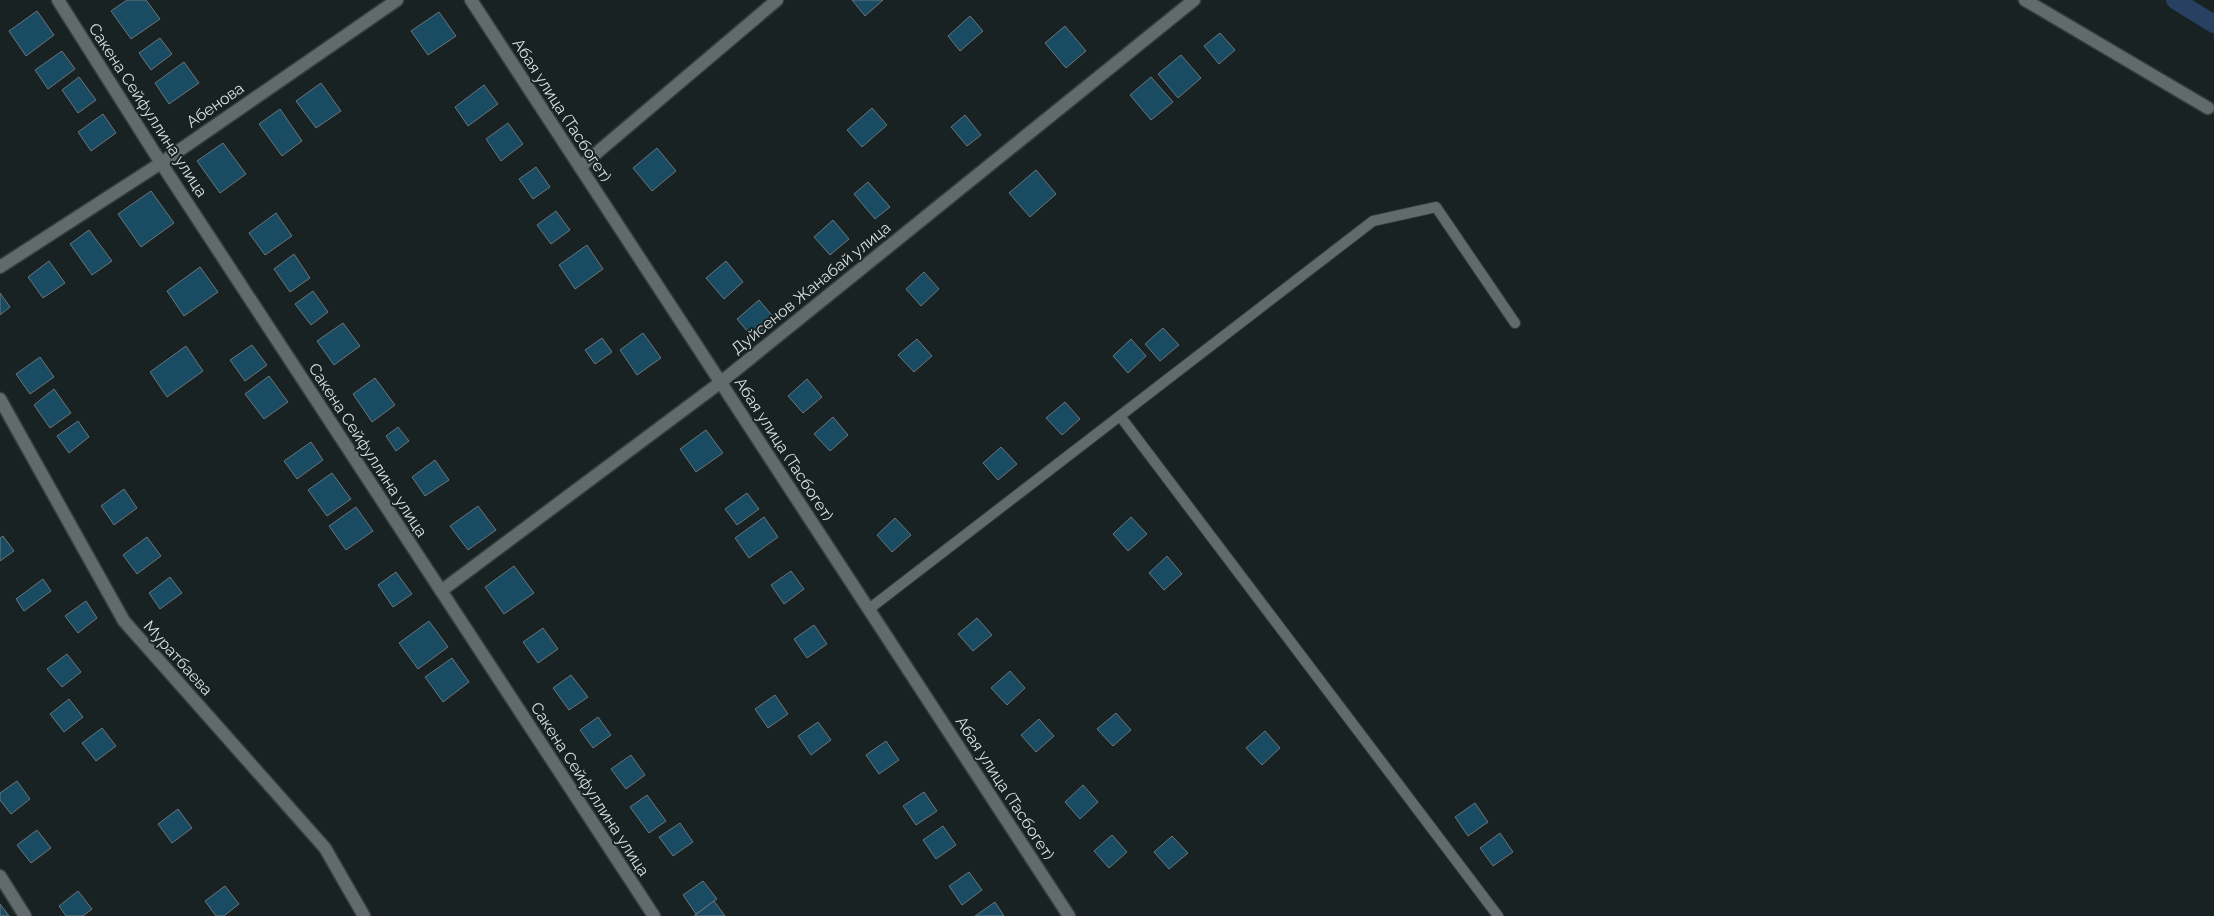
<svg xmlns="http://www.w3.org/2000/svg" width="2214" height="916" font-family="Raleway,sans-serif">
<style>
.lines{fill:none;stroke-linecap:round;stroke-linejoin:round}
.canal{stroke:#284163;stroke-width:18}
.building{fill:#194c63;stroke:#6c7479}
.lane-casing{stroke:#383e3f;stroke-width:12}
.street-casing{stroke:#383e3f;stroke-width:15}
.lane{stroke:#616b6c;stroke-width:10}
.street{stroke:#616b6c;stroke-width:12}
.labels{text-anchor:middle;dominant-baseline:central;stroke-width:4;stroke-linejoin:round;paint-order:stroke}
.street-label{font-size:16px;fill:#d9dfe0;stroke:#192223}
</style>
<rect width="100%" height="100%" fill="#192223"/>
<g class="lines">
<polyline class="canal" points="2175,0 2214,24"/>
</g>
<g class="building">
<polygon points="127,0 146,0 160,19 131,39 111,11"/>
<polygon points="852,0 883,0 865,16"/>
<polygon points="37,11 54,35 26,56 9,31"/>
<polygon points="439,12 456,36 428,55 411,31"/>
<polygon points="970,16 983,31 960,51 948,36"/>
<polygon points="1065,26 1086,51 1066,68 1045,43"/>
<polygon points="1220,33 1235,50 1219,64 1204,46"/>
<polygon points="160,38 172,54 151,70 139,53"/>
<polygon points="62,51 75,69 48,89 35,70"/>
<polygon points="1181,55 1201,78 1178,98 1158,74"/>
<polygon points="184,62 199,83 169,104 155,83"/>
<polygon points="79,77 96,100 78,113 62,90"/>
<polygon points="1151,77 1173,102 1151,120 1130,95"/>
<polygon points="321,83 341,111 316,128 296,101"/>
<polygon points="484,85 498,104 468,126 455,107"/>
<polygon points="872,108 887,125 862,147 847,130"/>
<polygon points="280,109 302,141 282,156 259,124"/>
<polygon points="103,114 116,133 91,151 78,132"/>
<polygon points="965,115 981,135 967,146 951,127"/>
<polygon points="508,123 523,144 501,161 486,139"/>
<polygon points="223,143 246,174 220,193 197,161"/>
<polygon points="657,148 676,171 652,191 633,168"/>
<polygon points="536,167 550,187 533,199 519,179"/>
<polygon points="1036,170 1056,194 1030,217 1009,193"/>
<polygon points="868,182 890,207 875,219 854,194"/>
<polygon points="151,191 174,223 141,247 118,214"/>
<polygon points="556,211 570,230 551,244 537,225"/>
<polygon points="276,213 292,236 265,255 249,233"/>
<polygon points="833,220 849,239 830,255 814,237"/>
<polygon points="89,230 112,261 92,275 70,244"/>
<polygon points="587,245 603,269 575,289 559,265"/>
<polygon points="294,254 310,278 290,292 274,269"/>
<polygon points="49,261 65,283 43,298 28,277"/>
<polygon points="726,261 743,282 724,299 706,278"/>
<polygon points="200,267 218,292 184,316 167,291"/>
<polygon points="924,272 939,289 921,306 906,289"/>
<polygon points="313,291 328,312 311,325 295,304"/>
<polygon points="0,293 10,307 0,315"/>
<polygon points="759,300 775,319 753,338 737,319"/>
<polygon points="343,323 360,346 334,365 317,341"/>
<polygon points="1163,328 1179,345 1160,361 1145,344"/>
<polygon points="643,333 661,358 637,375 620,350"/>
<polygon points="602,338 612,352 595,364 585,350"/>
<polygon points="917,339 932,356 914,372 898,355"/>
<polygon points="1131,339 1146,356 1128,373 1113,356"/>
<polygon points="252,345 267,365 245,381 230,360"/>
<polygon points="186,346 203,371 167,397 150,372"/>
<polygon points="40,357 54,377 30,394 16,374"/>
<polygon points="269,376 288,402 264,419 245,394"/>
<polygon points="375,378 395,405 372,422 353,394"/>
<polygon points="807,379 822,397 803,413 788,396"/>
<polygon points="54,389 71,413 50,428 34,405"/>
<polygon points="1065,402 1080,419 1062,435 1046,418"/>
<polygon points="833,417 848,435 830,451 814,434"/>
<polygon points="78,421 89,437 69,453 57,436"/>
<polygon points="398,427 409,441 396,451 386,436"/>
<polygon points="706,430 723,453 696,472 680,449"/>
<polygon points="311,442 323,460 297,479 284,461"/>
<polygon points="1001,447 1017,464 998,480 983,463"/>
<polygon points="435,460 449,480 425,496 412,477"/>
<polygon points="332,473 351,499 327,516 308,490"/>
<polygon points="124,489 137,508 114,525 101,506"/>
<polygon points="747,493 759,509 737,525 725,509"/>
<polygon points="478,506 496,530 468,550 450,526"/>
<polygon points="356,507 373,531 346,550 329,526"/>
<polygon points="764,517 778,537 749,558 735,538"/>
<polygon points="1131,517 1147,534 1128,551 1113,534"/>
<polygon points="895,518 911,535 892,552 877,535"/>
<polygon points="3,536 14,551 0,561 0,538"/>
<polygon points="147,537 161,556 137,574 123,555"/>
<polygon points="1167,556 1182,574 1164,590 1149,573"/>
<polygon points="514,566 534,593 504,614 485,587"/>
<polygon points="791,571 804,589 784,604 771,585"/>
<polygon points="396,572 412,594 393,607 378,585"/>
<polygon points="170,577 182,593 160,609 149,593"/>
<polygon points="43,579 51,591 24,611 16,599"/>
<polygon points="86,601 97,618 78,633 65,616"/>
<polygon points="977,618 992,635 973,651 958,634"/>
<polygon points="429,621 448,647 418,669 399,643"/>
<polygon points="814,625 827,644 807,658 794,639"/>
<polygon points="543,628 558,649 538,663 523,642"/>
<polygon points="67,654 81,672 62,687 47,669"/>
<polygon points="452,658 469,682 443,702 425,677"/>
<polygon points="1010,671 1025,688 1007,705 991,688"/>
<polygon points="571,675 588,697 569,710 553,688"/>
<polygon points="775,695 788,714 768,728 755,709"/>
<polygon points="69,699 83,717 64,732 50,714"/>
<polygon points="1116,713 1131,730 1113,746 1097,729"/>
<polygon points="598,717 611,735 593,748 580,730"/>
<polygon points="1039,719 1054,736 1036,752 1021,735"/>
<polygon points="818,722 831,740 811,755 798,736"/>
<polygon points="102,728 116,746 96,761 82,743"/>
<polygon points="1265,731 1280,748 1262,765 1246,748"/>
<polygon points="886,741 899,760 879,774 866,755"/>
<polygon points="631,755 645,775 626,789 611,769"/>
<polygon points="17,781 30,799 11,814 0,800 0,793"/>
<polygon points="1083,785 1098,802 1080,819 1065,802"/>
<polygon points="924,792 937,811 916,825 903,806"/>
<polygon points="647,795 666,821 649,833 630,807"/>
<polygon points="1475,803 1488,822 1468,836 1455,817"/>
<polygon points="178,809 192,828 172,843 158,824"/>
<polygon points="680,823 693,842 673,856 659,837"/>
<polygon points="943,826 956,845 936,859 923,840"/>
<polygon points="37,830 51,848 31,863 17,845"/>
<polygon points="1500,833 1513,852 1493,866 1480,848"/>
<polygon points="1112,835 1127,852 1109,868 1094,851"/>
<polygon points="1172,836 1188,853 1169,869 1154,852"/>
<polygon points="969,872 982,890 962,905 949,886"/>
<polygon points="703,881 717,899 696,914 683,895"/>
<polygon points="225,886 239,904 224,916 216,916 205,901"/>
<polygon points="78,891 92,909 83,916 66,916 59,906"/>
<polygon points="714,901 725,916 694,916"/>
<polygon points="995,902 1004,916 975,916"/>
<polygon points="0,904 9,916 0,916"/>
</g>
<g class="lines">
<defs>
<g id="lane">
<polyline points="1120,416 1498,916"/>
<polyline points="869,609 1373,221 1436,207 1515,323"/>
</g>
<g id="street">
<polyline points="58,0 161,163 654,916"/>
<polyline points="471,0 1069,916"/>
<polyline points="2025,0 2208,108"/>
<polyline points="580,167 777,0"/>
<polyline points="0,267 161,163 397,0"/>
<polyline points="0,399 124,621 325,848 364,916"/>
<polyline points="441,591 721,382 1194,0"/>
<polyline points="0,876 25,916"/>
</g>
</defs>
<use href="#lane" class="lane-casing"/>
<use href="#street" class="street-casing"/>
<use href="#lane" class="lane"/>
<use href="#street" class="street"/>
</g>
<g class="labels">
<g class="street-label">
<text transform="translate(215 105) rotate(-35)">Абенова</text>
<text transform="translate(148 110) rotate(57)">Сакена Сейфуллина улица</text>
<text transform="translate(562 110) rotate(57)">Абая улица (Тасбогет)</text>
<text transform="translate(811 288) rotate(-39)">Дуйсенов Жанабай улица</text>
<text transform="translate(784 449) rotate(57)">Абая улица (Тасбогет)</text>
<text transform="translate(368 450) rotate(57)">Сакена Сейфуллина улица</text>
<text transform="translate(178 658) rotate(48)">Муратбаева</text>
<text transform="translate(1005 788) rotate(57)">Абая улица (Тасбогет)</text>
<text transform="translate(590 789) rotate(57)">Сакена Сейфуллина улица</text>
</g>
</g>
</svg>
